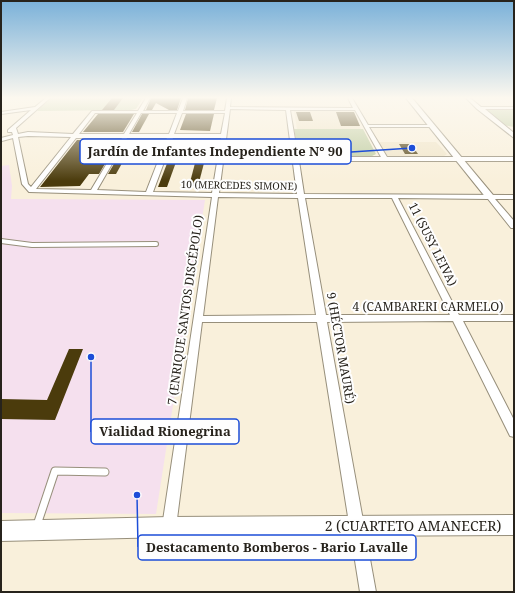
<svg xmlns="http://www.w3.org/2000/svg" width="515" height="593" font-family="'Noto Serif',serif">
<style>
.industrial{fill:#f5e0ee}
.built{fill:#f0e5c8}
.green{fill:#bccb9e}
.building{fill:#4b3b0c}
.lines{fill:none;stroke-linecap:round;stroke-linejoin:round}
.lane-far1-casing{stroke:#978f7b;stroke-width:6}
.lane-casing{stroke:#978f7b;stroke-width:9}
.street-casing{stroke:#978f7b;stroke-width:2}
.secondary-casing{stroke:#978f7b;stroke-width:2}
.lane-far1{stroke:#fff;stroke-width:4}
.lane{stroke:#fff;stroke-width:7}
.street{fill:#fff;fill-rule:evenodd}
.secondary{fill:#fff;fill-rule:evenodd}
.labels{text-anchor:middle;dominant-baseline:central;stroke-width:4;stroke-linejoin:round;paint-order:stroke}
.far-street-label{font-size:10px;fill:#27231c;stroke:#fefefe}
.street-label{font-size:12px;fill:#27231c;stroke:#fefefe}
.near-street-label{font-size:14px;fill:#27231c;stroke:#fefefe}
.leader{fill:none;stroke:#1d4ed8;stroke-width:1.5}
.callout-dot{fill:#1d4ed8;stroke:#fefefe;stroke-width:1.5}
.callout{fill:#fefefe;stroke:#1d4ed8;stroke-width:1.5}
.callout-label{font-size:13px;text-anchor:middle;font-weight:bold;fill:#27231c}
</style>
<rect width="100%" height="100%" fill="#f9f0db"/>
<polygon class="industrial" points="9,165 12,186 11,199 205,200 156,514 1,513 1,166"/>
<g class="built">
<polygon points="298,110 353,111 361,129 297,129 294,111"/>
<polygon points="379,142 436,142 447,154 444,156 390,156 385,155"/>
</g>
<g class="green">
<polygon points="51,98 143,98 136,109 131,110 37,111"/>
<polygon points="492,108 514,108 514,127 503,125 486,111 487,109"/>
<polygon points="294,129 363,129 376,154 370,157 302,156 299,154"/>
</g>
<g class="building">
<polygon points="112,98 123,98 114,110 102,110"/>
<polygon points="151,98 181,98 177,110 169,110 156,103 152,110 146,110"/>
<polygon points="188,98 217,98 214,110 185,110"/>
<polygon points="296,112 310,112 313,121 299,121"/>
<polygon points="336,112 354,112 360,126 341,126"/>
<polygon points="98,114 134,114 123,132 83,132"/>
<polygon points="142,114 149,114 139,132 132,132"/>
<polygon points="186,114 214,114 210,131 180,130"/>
<polygon points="77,140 119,140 99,174 89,174 80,186 40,187"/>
<polygon points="128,140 135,140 116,174 108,174"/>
<polygon points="176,140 184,140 167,187 158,187"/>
<polygon points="399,144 411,144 418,154 405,154"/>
<polygon points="199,148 208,148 198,186 189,186"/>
<polygon points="69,349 83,349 55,420 1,419 1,399 47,400"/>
</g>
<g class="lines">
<defs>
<polyline id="lane-far1" points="1,241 32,245 156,244"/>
<polyline id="lane" points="37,525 55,471 105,472"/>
<g id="street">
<path d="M 46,98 L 50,98 L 16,128 L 18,134 L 28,132 L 73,134 L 92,111 L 138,111 L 146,98 L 150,98 L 143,111 L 178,111 L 183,98 L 187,98 L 183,111 L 225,111 L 227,98 L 231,98 L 230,107 L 353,108 L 348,98 L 352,98 L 368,125 L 431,125 L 433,126 L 431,127 L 369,127 L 387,157 L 514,157 L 514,161 L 299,161 L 304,194 L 514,195 L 514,199 L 495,199 L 514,221 L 514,228 L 511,228 L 488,199 L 398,198 L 459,315 L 514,315 L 514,321 L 463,321 L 514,420 L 514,437 L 510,436 L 453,321 L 327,322 L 376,592 L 360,592 L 317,322 L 202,322 L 176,527 L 174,532 L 169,534 L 164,532 L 162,527 L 212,197 L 29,192 L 22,184 L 13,138 L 2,141 L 1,138 L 13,135 L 12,132 L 8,132 L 8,130 L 31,110 L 1,114 L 1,112 L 35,107 ZM 230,109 L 286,110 L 297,194 L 219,193 ZM 290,110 L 355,110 L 381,157 L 298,157 ZM 95,113 L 137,113 L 124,134 L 79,134 ZM 141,113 L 177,113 L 169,134 L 129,134 ZM 182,113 L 225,113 L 221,134 L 174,134 ZM 28,136 L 71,137 L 31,187 L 28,184 L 18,137 ZM 76,138 L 122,138 L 91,190 L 36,189 ZM 127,138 L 167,138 L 146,192 L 97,190 ZM 173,138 L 221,138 L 212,193 L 153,192 ZM 218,197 L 298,198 L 316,315 L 203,316 ZM 305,198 L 392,198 L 450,315 L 326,315 Z"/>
<polygon points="466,98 470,98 481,107 514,107 514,109 485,109 514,133 514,138 477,109"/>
</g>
<g id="secondary">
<polygon points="406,98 412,98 493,195 495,197 493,199 487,199"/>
<polygon points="514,515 514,535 169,537 1,541 1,521 169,517"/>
</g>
</defs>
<use href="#lane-far1" class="lane-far1-casing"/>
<use href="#lane" class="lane-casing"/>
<use href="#street" class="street-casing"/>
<use href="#secondary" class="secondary-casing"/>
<use href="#lane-far1" class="lane-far1"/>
<use href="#lane" class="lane"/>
<use href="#street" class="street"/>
<use href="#secondary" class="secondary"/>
</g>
<linearGradient id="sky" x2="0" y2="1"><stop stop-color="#7ab1d9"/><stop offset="0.54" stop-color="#fcf8ef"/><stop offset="1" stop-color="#fcf8ef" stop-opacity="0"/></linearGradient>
<rect width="515" height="181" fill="url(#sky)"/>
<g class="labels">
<g class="far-street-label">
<text transform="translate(239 185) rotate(1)">10 (MERCEDES SIMONE)</text>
</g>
<g class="street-label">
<text transform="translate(433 244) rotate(63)">11 (SUSY LEIVA)</text>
<text x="428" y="306">4 (CAMBARERI CARMELO)</text>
<text transform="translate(185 310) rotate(-82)">7 (ENRIQUE SANTOS DISCÉPOLO)</text>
<text transform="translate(341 348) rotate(80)">9 (HÉCTOR MAURÉ)</text>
</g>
<g class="near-street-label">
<text x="413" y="525">2 (CUARTETO AMANECER)</text>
</g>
</g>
<path class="leader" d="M412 148L351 152M91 357L91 432M137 495L138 547"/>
<g class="callout-dot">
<circle cx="412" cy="148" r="4"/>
<circle cx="91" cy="357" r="4"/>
<circle cx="137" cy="495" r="4"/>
</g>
<g class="callout">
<rect x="80" y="139" width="271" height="25" rx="4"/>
<rect x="91" y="419" width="148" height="25" rx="4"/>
<rect x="138" y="535" width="278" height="25" rx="4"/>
</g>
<g class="callout-label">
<text x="215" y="156">Jardín de Infantes Independiente N° 90</text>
<text x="165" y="436">Vialidad Rionegrina</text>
<text x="277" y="552">Destacamento Bomberos - Bario Lavalle</text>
</g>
<rect width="515" height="593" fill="none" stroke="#27231c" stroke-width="4"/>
</svg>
